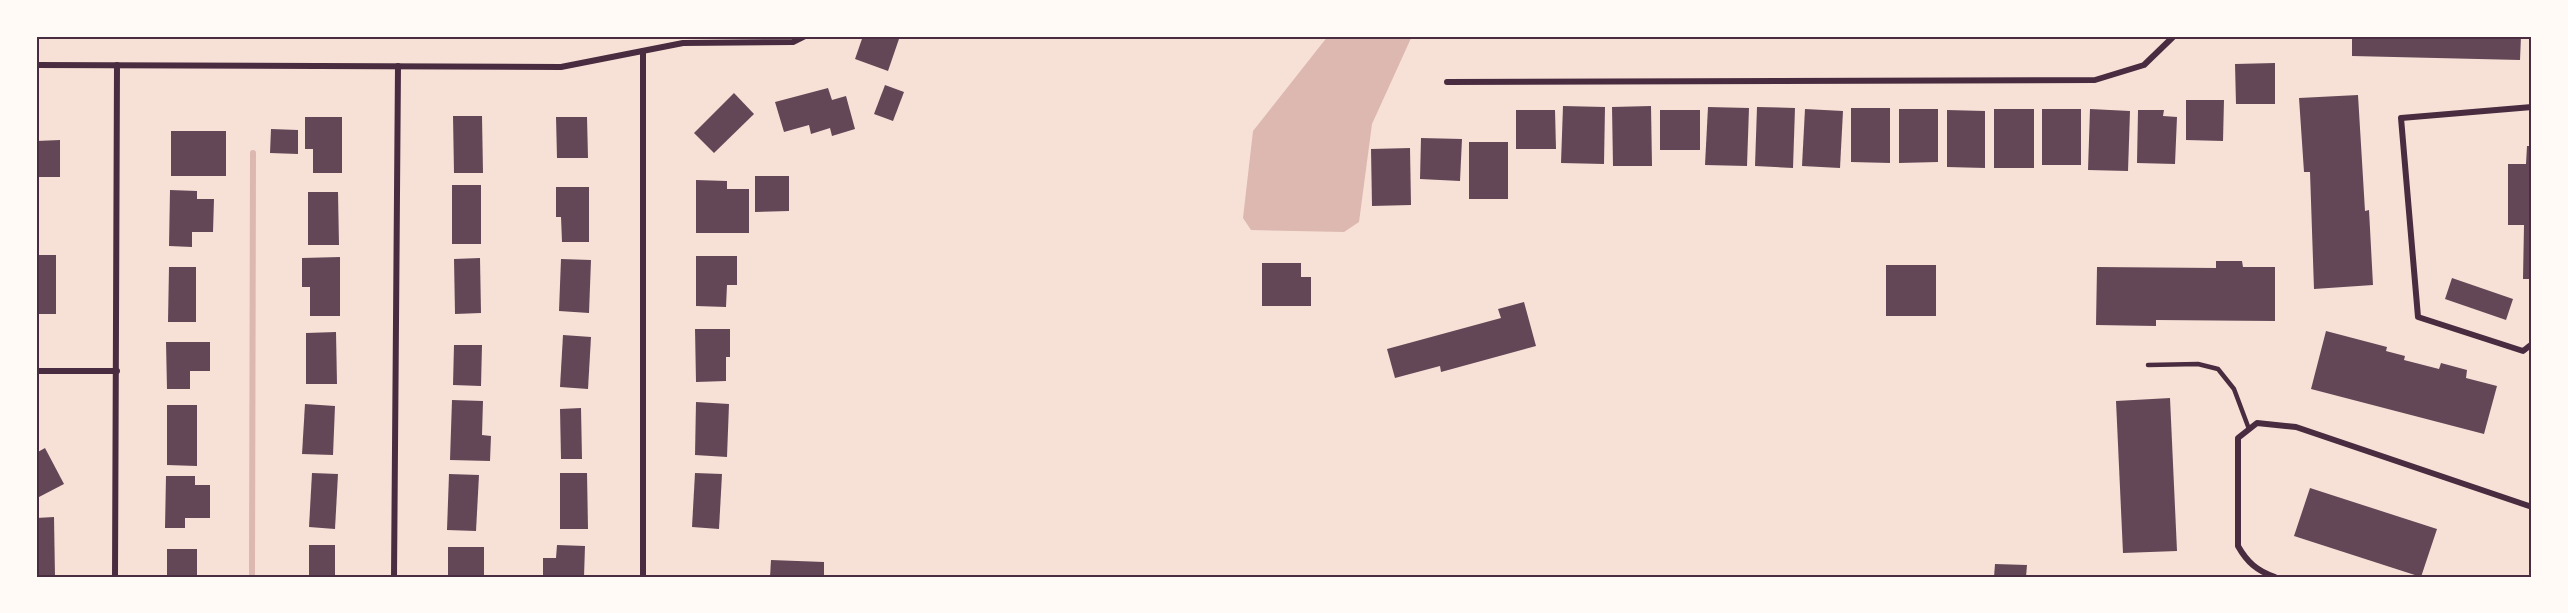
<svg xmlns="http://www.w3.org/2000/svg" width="2568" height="613" font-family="'Noto Sans',sans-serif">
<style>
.water{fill:#dcb8b0}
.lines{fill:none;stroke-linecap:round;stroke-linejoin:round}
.stream{stroke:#dcb8b0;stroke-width:6}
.building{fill:#644757}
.service{stroke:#4a2c40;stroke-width:4.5}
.minor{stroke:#4a2c40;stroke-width:6}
.neatline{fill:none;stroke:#4a2c40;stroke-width:2}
</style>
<rect width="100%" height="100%" fill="#f7e1d7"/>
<polygon class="water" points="1328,36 1412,36 1372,124 1359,222 1344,232 1251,230 1243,218 1253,131"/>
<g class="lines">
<polyline class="stream" points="252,577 253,153"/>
</g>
<g class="building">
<polygon points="863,36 900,36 888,71 855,59"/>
<polygon points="2352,36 2521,36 2520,60 2352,56"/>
<polygon points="2275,63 2275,104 2236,104 2235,64"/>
<polygon points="885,85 904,92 893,121 874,114"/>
<polygon points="828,88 832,100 846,96 855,129 832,136 830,128 811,134 809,125 784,132 775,102"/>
<polygon points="734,93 754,114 714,153 694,133"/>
<polygon points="2358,95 2365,211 2369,210 2373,285 2314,289 2310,172 2304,172 2299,98"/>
<polygon points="2186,100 2224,100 2223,141 2186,140"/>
<polygon points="1563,106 1605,107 1604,164 1561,163"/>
<polygon points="1651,106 1652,166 1613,166 1612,107"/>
<polygon points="1708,107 1749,108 1747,166 1705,165"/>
<polygon points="1757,107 1795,108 1793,168 1755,166"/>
<polygon points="1851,108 1890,108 1890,163 1851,162"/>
<polygon points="1805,109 1843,111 1840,168 1802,166"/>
<polygon points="1899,109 1938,109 1938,162 1899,163"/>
<rect x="1994" y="109" width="40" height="59"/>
<rect x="2042" y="109" width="39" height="56"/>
<polygon points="2090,109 2130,111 2128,171 2088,170"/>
<polygon points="1516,110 1555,110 1556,149 1516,149"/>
<rect x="1660" y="110" width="40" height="40"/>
<polygon points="1947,110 1985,111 1985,168 1947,167"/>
<polygon points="2138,110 2164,110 2163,116 2177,117 2175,164 2137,163"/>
<polygon points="453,116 482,116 483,173 454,173"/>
<polygon points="305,117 342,117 342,173 313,173 313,149 305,149"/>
<polygon points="556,117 587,117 588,158 557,158"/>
<polygon points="271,129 298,130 298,154 270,153"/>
<rect x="171" y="131" width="55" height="45"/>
<polygon points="1421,138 1462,139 1460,181 1420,179"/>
<polygon points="60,140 60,177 36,177 36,141"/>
<rect x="1469" y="142" width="39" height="57"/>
<polygon points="2527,146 2532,146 2532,279 2523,279 2524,225 2508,225 2508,164 2526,164"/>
<polygon points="1410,148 1411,205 1372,206 1371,149"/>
<polygon points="755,176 789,176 789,211 755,212"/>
<polygon points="696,180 727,181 727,189 749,189 749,233 696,233"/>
<rect x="452" y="185" width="29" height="59"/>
<polygon points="556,187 589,187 589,242 562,242 561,217 556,217"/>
<polygon points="170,190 197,191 197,199 214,199 213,232 192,232 192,247 169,246"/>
<polygon points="308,192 338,192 339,245 308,245"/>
<rect x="36" y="255" width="20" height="59"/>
<polygon points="696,256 737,256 737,285 727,285 726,307 696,306"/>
<polygon points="340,257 340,316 310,316 310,287 302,287 302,258"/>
<polygon points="480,258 481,313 455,314 454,259"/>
<polygon points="561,259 591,260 589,313 559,311"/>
<polygon points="2216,261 2242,261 2243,267 2275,267 2275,321 2156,320 2156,326 2096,325 2097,267 2216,268"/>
<polygon points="1262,263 1301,263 1301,277 1311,277 1311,306 1262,306"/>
<rect x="1886" y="265" width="50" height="51"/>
<polygon points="169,267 196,267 196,322 168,322"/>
<polygon points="2452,278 2513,299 2506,320 2445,299"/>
<polygon points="1524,302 1536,346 1441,372 1440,366 1395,378 1387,349 1501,318 1498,309"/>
<polygon points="695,329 730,329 730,357 726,357 726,381 696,382"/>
<polygon points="2326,331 2387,347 2386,351 2405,356 2404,360 2439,369 2441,363 2467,370 2466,378 2497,386 2484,434 2311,389"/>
<polygon points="336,332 337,384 306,384 306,333"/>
<polygon points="563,335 591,337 588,389 560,387"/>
<polygon points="166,342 210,342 210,371 190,371 190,389 167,389"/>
<polygon points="454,345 482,345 481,386 453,385"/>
<polygon points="2170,398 2177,551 2123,553 2116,401"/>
<polygon points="452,400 483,401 482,435 491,436 490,461 450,460"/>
<polygon points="696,402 729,404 727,457 695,455"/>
<polygon points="305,404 335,406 333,455 302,454"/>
<polygon points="167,405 197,405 197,466 167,465"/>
<polygon points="581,408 582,459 561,459 560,409"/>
<polygon points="45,448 64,484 39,497 36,492 36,453"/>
<polygon points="312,473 338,474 335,529 309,527"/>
<polygon points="560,473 587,473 588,529 560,529"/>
<polygon points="695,473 722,474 719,529 692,527"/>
<polygon points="449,474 479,475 476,531 447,530"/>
<polygon points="166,476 195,476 195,485 210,485 210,518 185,518 185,528 165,528"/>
<polygon points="2310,488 2437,529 2421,577 2294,536"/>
<polygon points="54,517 55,577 36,577 36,518"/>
<rect x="309" y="545" width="26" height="32"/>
<polygon points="557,545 585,546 584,577 543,577 543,558 556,558"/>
<polygon points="448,547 484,547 484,576 448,577"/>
<rect x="167" y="549" width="30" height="28"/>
<polygon points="771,560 824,562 824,577 770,577"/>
<polygon points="1995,564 2027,565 2026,577 1994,577"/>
</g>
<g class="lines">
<polyline class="service" points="2148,365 2198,364 2218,369 2234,389 2249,429"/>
<g class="minor">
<polyline points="36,65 561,67 683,43 793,42 805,36"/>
<polyline points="1447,82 2095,80 2144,65 2174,36"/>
<polyline points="2532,107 2401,118 2418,317 2523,351 2532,344"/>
<polyline points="36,371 117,371"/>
<polyline points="115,577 117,65"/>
<polyline points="394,577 398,66"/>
<polyline points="643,577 643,51"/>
<path d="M 2275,577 C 2257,571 2247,562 2238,546 L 2238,438 L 2257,423 L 2296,427 L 2532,507"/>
</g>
</g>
<rect width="2568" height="613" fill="none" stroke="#fffaf5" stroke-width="75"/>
<rect x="38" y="38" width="2492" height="538" class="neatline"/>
</svg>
